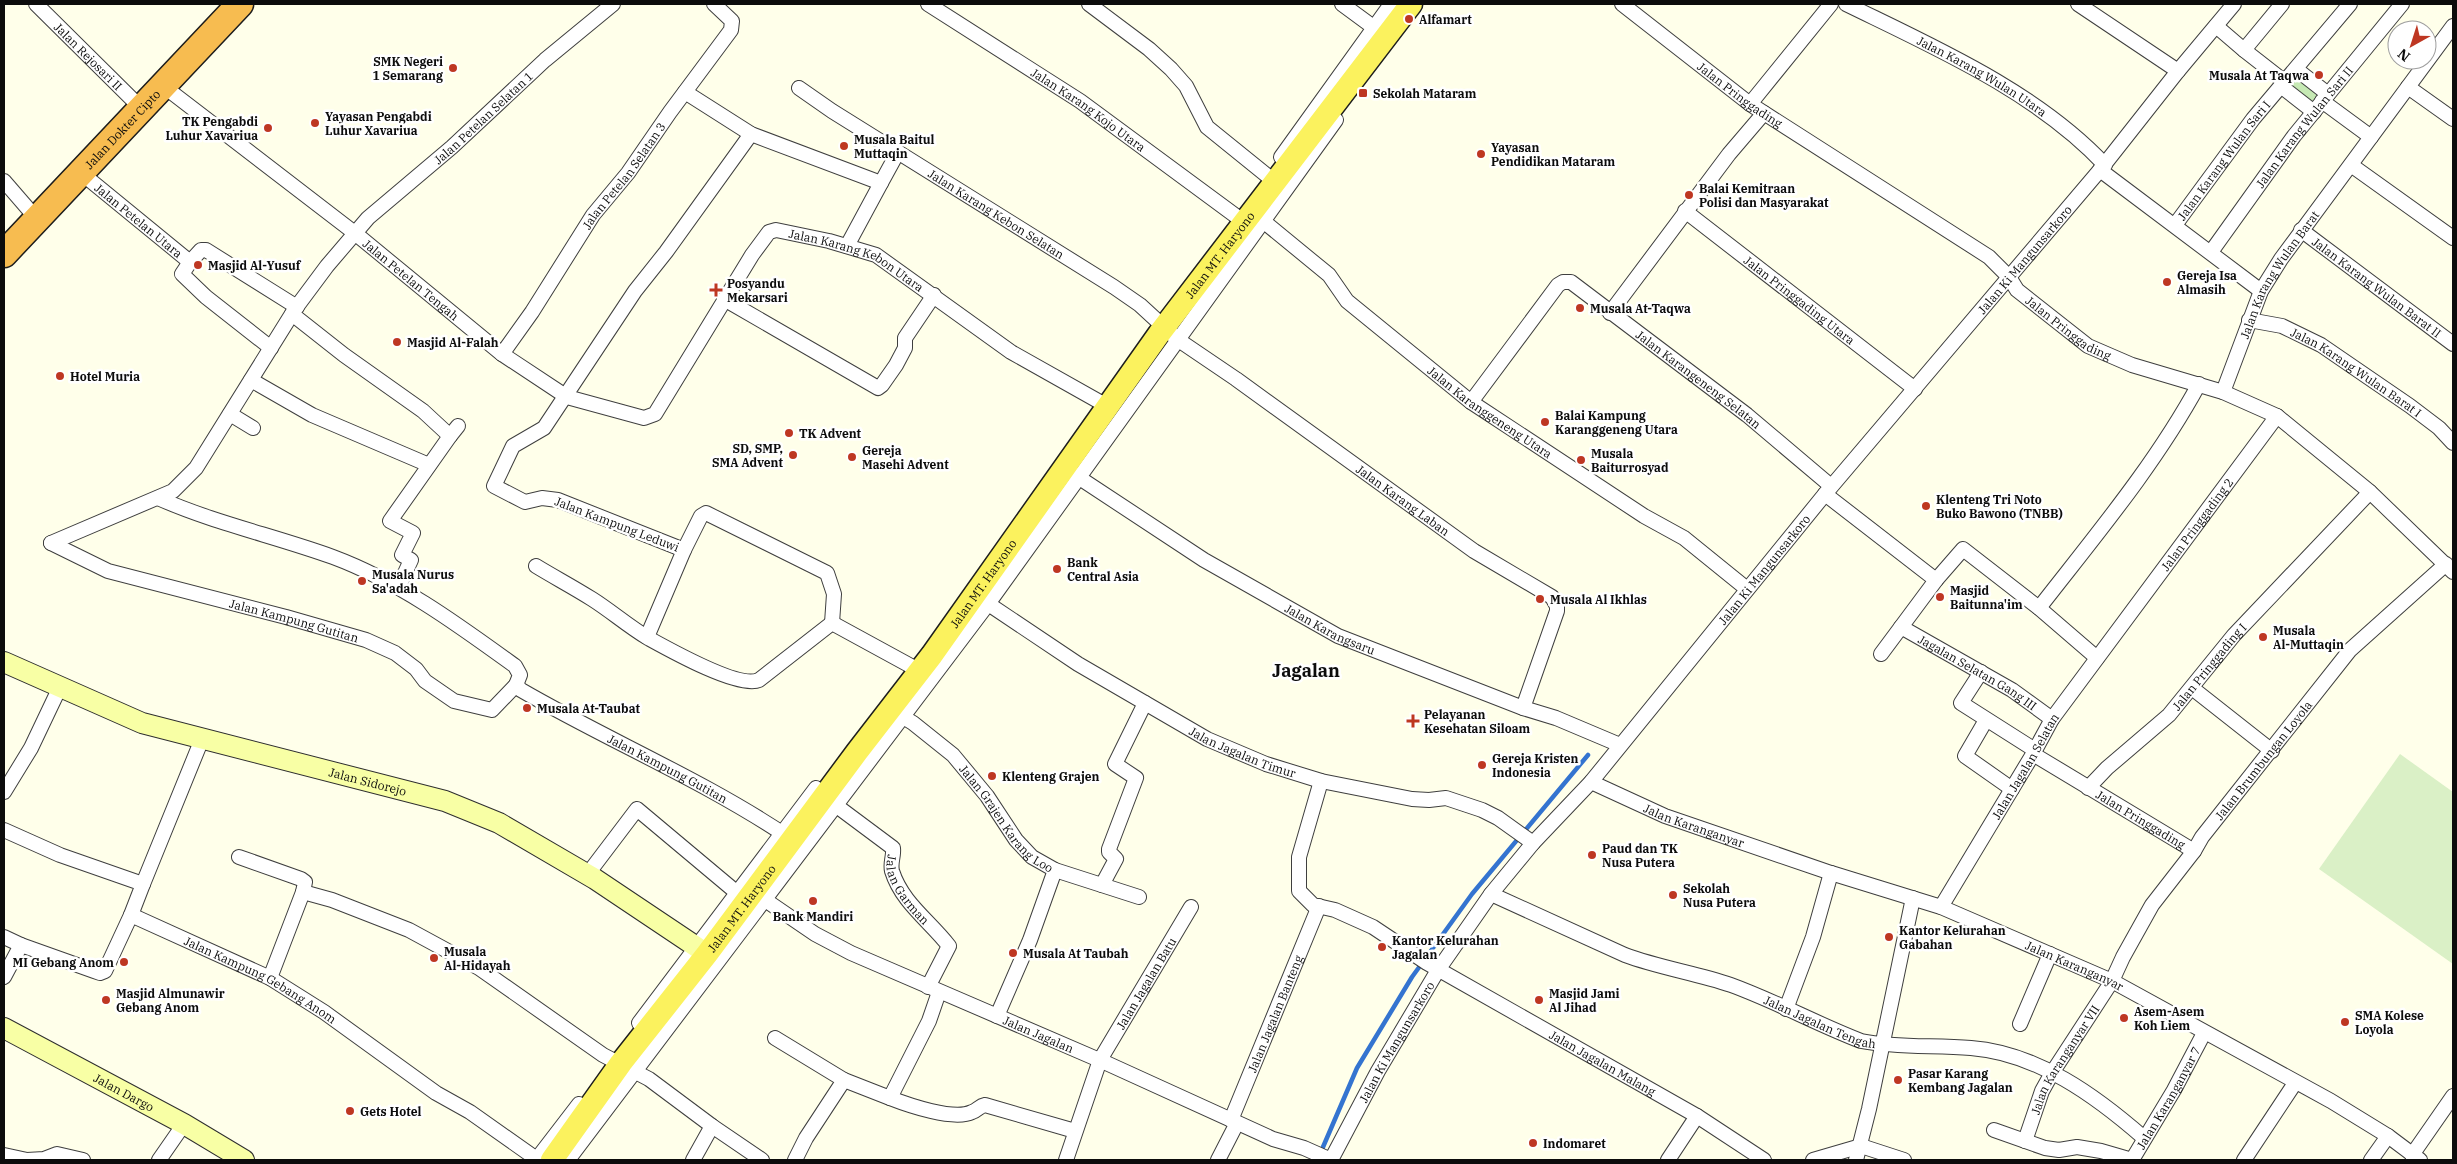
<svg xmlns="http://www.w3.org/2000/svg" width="2457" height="1164" font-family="'IBM Plex Serif',serif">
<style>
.green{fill:#c6e9b4}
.pitch{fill:#daf0c6}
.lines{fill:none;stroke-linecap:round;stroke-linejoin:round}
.stream{stroke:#3474d0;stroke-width:4.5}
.street-casing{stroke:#3f3f3f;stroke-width:16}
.secondary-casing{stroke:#2e2e2e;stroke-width:22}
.primary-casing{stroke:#1d1d1d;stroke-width:25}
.highway-casing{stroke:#1d1d1d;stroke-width:29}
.street{stroke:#fff;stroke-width:14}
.secondary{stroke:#f8ffa5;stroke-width:20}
.primary{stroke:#fbf25e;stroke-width:22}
.highway{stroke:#f7bc50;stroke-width:26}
.poi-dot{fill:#be3722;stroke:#fff;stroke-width:2}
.labels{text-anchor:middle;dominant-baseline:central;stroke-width:5;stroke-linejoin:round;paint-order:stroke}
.poi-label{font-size:12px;font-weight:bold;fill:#0c0c0c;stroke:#fff;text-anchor:start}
.street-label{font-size:12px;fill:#0c0c0c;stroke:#fff}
.district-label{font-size:18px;font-weight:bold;fill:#0c0c0c;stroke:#fff}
</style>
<rect width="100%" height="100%" fill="#ffffea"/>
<polygon class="green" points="2295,74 2321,95 2311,107 2285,86"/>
<polygon class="pitch" points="2400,754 2453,792 2453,964 2319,869"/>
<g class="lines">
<polyline class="stream" points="1320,1154 1357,1068 1412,977 1472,894 1588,755"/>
<defs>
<g id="street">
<path id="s1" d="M 36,4 L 141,108"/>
<path id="s2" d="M 928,4 L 1080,101 L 1244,222"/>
<polyline points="1089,4 1149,49 1171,69 1186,86 1207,127 1275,182"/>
<polyline points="1342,4 1380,32"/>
<path id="s3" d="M 1622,4 L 1750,104 L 1989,257 L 2009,277 L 2017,290 L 2088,346 L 2132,365 L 2223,392 L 2277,416 L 2370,492 L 2453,572"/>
<path id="s4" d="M 1846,4 C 1934,47 2037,92 2105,165"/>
<polyline points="2078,4 2178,71"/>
<polyline points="2216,26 2244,50 2282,4"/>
<polyline points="2244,50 2285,82"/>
<polyline points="2296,69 2328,94"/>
<path id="s5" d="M 162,85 L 356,234 L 502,354 L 567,397 L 644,418 L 655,414 L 752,255 L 769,232 L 776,230 L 829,241 L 876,255 L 1011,352 L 1107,406"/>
<polyline points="2282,87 2314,112"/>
<polyline points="2408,87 2453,119"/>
<path id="s6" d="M 799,88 L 832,111 L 1114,287 L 1140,305 L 1177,339 L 1236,379 L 1474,551 L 1552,597 L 1557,606 L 1557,611 L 1523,708"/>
<polyline points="685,92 751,134 881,183 898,152"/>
<polyline points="2322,101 2371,137"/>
<polyline points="1750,104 1831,4"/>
<polyline points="1281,157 1391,4"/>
<polyline points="2351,165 2453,238"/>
<polyline points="2100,170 2261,291"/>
<path id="s7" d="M 80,172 L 190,262 L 201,250 L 206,250 L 297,307"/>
<polyline points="4,181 36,218"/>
<path id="s8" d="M 1685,211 L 1915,389"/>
<path id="s9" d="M 1257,216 L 1329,275 L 1347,301 L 1471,402 L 1644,516 L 1684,538 L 1747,589"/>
<path id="s10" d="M 2175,225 L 2253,119 L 2350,4"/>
<path id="s11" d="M 2301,230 L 2453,344"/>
<polyline points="847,246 881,183"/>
<path id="s12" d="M 2211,252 L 2294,136 L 2402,4"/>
<polyline points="190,262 182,274 206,297 271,348"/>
<polyline points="724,299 878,388 882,385 896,365 905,348 905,338 934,295"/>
<polyline points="1610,313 1729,154 1764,113"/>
<polyline points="292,314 344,355 423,411 450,436 390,521 413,533 402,555 411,560 399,586"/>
<path id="s13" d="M 2249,320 L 2282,326 L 2321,345 L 2410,406 L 2439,428 L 2453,443"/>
<path id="s14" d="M 502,354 L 532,312 L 593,215 L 628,173 L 670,112 L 731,30 L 732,21 L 714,4"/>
<polyline points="251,380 312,415 429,465"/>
<path id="s15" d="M 2223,392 L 2261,291 L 2281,259 L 2453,26"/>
<path id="s16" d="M 1471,402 L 1558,285 L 1563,282 L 1571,282 L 1747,415 L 1831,486"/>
<polyline points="230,414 253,428"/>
<polyline points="450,436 458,426"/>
<path id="s17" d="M 1072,473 L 1204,560 L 1338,636 L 1523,708 L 1556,718 L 1620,745"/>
<polyline points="1825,494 1936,580"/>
<path id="s18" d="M 158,498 C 214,523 275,536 333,557 C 400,582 457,624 515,666 L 520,675 L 516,685 L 521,690 C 609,741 703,780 788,837"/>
<path id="s19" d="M 51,543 L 173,491 L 196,468 L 295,309 L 327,266 L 368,218 L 452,147 L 545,60 L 613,4"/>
<path id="s20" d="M 51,543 L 108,571 L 286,617 L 366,640 L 395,653 L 416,669 L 425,681 L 454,701 L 492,710 L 516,685"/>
<polyline points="684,550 701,516 706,513 827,573 834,594 832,623"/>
<path d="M 536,566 C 554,577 573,587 592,599 C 611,611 628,626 648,638 C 668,649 739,689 759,680 L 832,623 L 920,671"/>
<path id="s21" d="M 981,599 L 1078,664 L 1207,739 L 1266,764 L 1321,781 L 1412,799 L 1429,800 L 1446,798 L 1482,810 L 1498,818 L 1533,843"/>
<path d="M 2039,608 C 2095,536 2155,465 2199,384"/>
<path id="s22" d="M 1901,627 L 2012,690 L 2052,719"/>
<polyline points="647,637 684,550 558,500 542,498 525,502 494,486 513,446 544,428 635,291 666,252 751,134"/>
<polyline points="1881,654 1936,580 1963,549 2039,608 2097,658"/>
<polyline points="1981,672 1961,703 2035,750"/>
<polyline points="2192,688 2272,751"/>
<path id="s23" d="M 895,712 L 913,723 L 953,755 L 987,796 L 1016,840 L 1032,857 L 1055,870 L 1139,897"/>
<polyline points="1986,720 1965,756 2012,789"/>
<path id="s24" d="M 2033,754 L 2194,851"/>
<path id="s25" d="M 1321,781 L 1299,857 L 1299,891 L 1313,905 L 1335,910 L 1373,927 L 1427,963 L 1697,1116 L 1764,1160"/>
<path id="s26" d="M 1591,782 L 1665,816 L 1831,873 L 1941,907 L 2112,981 L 2331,1101 L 2388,1136 L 2420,1160"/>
<path id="s27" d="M 2088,788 L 2107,768 L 2169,715 L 2234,635 L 2370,492"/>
<polyline points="4,792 31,748 60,687"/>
<path id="s28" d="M 830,801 L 893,848 C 894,856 890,863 892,871 C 902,903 930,921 949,946 L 928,987"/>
<polyline points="4,830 60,855 143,884 131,915"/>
<polyline points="239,857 301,879 305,882 303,892"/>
<polyline points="587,875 637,809 742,897"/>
<polyline points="143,884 202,739"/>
<polyline points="1102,885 1116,859 1109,852 1109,849 1136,778 1115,764 1145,703"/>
<path id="s29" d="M 1491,894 L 1625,955 C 1660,968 1696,973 1731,985 C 1775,1001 1817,1024 1861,1041 C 1897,1048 1934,1045 1971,1048 C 2037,1053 2096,1096 2144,1138"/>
<path id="s30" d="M 758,895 L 815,934 L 851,953 L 1104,1062 L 1273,1139 L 1304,1148 L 1331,1160"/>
<path id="s31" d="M 1941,907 L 2033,754 L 2052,719 L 2277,416"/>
<polyline points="4,937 21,945"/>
<path id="s32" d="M 4,977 L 21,945 L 94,971 L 100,973 L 105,971 L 131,915 L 270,978 L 324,1012 L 436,1093 L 470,1112 L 538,1160"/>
<polyline points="270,978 303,892 332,900 409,930 479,968 603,1055 649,1079 712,1126 762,1160"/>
<polyline points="1786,1009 1813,937 1831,873"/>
<polyline points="997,1016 1030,940 1055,870"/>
<polyline points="639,1023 816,788"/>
<polyline points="2020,1024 2050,954"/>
<polyline points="775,1038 844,1080"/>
<path d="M 890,1098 C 908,1105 954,1121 972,1112 C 978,1110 979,1106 985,1105 L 1075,1131"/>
<path id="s33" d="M 1231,1120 L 1319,906"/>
<polyline points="1994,1130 2045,1148 2059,1150 2077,1147 2101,1151 2132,1160"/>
<path id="s34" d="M 2025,1141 L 2042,1091 L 2052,1073 L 2112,981 L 2123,957 L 2152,905 L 2194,851 L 2202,837 L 2350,650 L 2446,564"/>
<polyline points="1861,1146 1904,1160"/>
<polyline points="4,1155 27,1160 44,1159 57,1154 83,1160"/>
<polyline points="2412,1155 2453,1096"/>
<polyline points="159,1160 184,1124"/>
<polyline points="536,1160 579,1104"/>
<polyline points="568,1160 988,604 1336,120 1330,115"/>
<polyline points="693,1160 712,1126"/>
<polyline points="795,1160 806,1138 844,1080 890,1098 929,1021 939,992"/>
<path id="s35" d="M 1066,1160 L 1100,1060 L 1191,907"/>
<polyline points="1218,1160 1237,1123"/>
<path id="s36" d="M 1331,1160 L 1378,1071 L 1438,970 L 1491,894 L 1533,843 L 1591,782 L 1825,494 L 2100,170 L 2178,71 L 2234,4"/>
<polyline points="1668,1160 1697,1116"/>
<polyline points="1813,1160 1861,1146"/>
<polyline points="1856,1160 1869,1109 1913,898"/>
<path id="s37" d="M 2132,1160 L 2174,1090 L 2204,1033"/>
<polyline points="2244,1160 2295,1083"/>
<polyline points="2371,1160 2388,1136"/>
</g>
<g id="secondary">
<path id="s38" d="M 4,662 L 142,723 L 445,801 L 499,823 L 595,879 L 707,954"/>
<path id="s39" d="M 4,1028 L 184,1124 L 244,1160"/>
</g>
<g id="primary">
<path id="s40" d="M 552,1160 L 621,1063 L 707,954 L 857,752 L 932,655 L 1159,334 L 1411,4"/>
</g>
<g id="highway">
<path id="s41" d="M 4,254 L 240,4"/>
</g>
</defs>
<use href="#street" class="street-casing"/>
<use href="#secondary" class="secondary-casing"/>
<use href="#primary" class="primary-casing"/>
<use href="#highway" class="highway-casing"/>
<use href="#street" class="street"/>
<use href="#secondary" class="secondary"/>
<use href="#primary" class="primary"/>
<use href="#highway" class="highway"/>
</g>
<g class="poi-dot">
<circle cx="1409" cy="19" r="5"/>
<circle cx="453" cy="68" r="5"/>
<circle cx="2319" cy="75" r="5"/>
<rect x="1358" y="88" width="10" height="10" rx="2.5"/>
<circle cx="315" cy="123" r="5"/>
<circle cx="268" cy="128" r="5"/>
<circle cx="844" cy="146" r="5"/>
<circle cx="1481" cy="154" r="5"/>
<circle cx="1689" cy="195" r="5"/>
<circle cx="198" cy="265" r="5"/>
<circle cx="2167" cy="282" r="5"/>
<path d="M713.5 282.5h5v5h5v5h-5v5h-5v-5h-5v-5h5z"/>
<circle cx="1580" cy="308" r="5"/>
<circle cx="397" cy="342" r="5"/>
<circle cx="60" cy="376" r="5"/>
<circle cx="1545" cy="422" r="5"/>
<circle cx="789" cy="433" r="5"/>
<circle cx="793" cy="455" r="5"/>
<circle cx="852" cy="457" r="5"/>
<circle cx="1581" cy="460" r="5"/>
<circle cx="1926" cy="506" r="5"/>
<circle cx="1057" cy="569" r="5"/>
<circle cx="362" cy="581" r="5"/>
<circle cx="1940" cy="597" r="5"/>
<circle cx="1540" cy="599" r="5"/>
<circle cx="2263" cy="637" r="5"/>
<circle cx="527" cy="708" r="5"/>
<path d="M1410.5 713.5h5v5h5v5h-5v5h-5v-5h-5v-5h5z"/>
<circle cx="1482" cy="765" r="5"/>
<circle cx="992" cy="776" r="5"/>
<circle cx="1592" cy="855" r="5"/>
<circle cx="1673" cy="895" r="5"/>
<circle cx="813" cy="901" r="5"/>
<circle cx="1889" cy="937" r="5"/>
<circle cx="1382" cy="947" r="5"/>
<circle cx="1013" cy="953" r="5"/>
<circle cx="434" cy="958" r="5"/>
<circle cx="124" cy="962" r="5"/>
<circle cx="106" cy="1000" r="5"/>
<circle cx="1539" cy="1000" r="5"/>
<circle cx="2124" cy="1018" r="5"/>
<circle cx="2345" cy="1022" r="5"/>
<circle cx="1898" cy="1080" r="5"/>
<circle cx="350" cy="1111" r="5"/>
<circle cx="1533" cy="1143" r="5"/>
</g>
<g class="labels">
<g class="poi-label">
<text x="1419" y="19">Alfamart</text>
<text x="443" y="61" text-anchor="end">SMK Negeri<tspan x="443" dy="14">1 Semarang</tspan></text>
<text x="2309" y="75" text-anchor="end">Musala At Taqwa</text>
<text x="1373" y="93">Sekolah Mataram</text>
<text x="325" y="116">Yayasan Pengabdi<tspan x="325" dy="14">Luhur Xavariua</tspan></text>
<text x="258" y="121" text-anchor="end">TK Pengabdi<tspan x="258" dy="14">Luhur Xavariua</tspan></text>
<text x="854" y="139">Musala Baitul<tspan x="854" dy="14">Muttaqin</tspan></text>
<text x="1491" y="147">Yayasan<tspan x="1491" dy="14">Pendidikan Mataram</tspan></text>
<text x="1699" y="188">Balai Kemitraan<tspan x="1699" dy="14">Polisi dan Masyarakat</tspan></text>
<text x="208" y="265">Masjid Al-Yusuf</text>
<text x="2177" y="275">Gereja Isa<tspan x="2177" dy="14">Almasih</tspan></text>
<text x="727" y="283">Posyandu<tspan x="727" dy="14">Mekarsari</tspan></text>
<text x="1590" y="308">Musala At-Taqwa</text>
<text x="407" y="342">Masjid Al-Falah</text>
<text x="70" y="376">Hotel Muria</text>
<text x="1555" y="415">Balai Kampung<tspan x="1555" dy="14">Karanggeneng Utara</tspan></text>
<text x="799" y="433">TK Advent</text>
<text x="783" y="448" text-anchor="end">SD, SMP,<tspan x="783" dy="14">SMA Advent</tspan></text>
<text x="862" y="450">Gereja<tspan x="862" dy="14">Masehi Advent</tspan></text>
<text x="1591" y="453">Musala<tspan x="1591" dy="14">Baiturrosyad</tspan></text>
<text x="1936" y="499">Klenteng Tri Noto<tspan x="1936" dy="14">Buko Bawono (TNBB)</tspan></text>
<text x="1067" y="562">Bank<tspan x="1067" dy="14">Central Asia</tspan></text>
<text x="372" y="574">Musala Nurus<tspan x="372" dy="14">Sa'adah</tspan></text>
<text x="1950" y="590">Masjid<tspan x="1950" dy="14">Baitunna'im</tspan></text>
<text x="1550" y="599">Musala Al Ikhlas</text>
<text x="2273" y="630">Musala<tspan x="2273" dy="14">Al-Muttaqin</tspan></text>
<text x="537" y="708">Musala At-Taubat</text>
<text x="1424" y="714">Pelayanan<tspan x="1424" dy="14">Kesehatan Siloam</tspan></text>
<text x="1492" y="758">Gereja Kristen<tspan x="1492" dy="14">Indonesia</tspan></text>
<text x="1002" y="776">Klenteng Grajen</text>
<text x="1602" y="848">Paud dan TK<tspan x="1602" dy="14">Nusa Putera</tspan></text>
<text x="1683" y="888">Sekolah<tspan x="1683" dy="14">Nusa Putera</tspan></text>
<text x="813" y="916" text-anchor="middle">Bank Mandiri</text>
<text x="1899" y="930">Kantor Kelurahan<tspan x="1899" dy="14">Gabahan</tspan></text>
<text x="1392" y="940">Kantor Kelurahan<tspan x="1392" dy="14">Jagalan</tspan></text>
<text x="444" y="951">Musala<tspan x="444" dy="14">Al-Hidayah</tspan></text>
<text x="1023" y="953">Musala At Taubah</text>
<text x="114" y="962" text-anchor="end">MI Gebang Anom</text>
<text x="116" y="993">Masjid Almunawir<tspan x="116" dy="14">Gebang Anom</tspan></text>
<text x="1549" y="993">Masjid Jami<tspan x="1549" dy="14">Al Jihad</tspan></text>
<text x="2134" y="1011">Asem-Asem<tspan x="2134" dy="14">Koh Liem</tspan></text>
<text x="2355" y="1015">SMA Kolese<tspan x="2355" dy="14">Loyola</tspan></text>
<text x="1908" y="1073">Pasar Karang<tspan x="1908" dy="14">Kembang Jagalan</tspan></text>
<text x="360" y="1111">Gets Hotel</text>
<text x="1543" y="1143">Indomaret</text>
</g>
<g class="street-label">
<text stroke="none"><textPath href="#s1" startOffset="74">Jalan Rejosari II</textPath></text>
<text stroke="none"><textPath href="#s4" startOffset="154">Jalan Karang Wulan Utara</textPath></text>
<text stroke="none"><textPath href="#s3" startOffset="149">Jalan Pringgading</textPath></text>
<text stroke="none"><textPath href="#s2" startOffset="192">Jalan Karang Kojo Utara</textPath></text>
<text stroke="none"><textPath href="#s19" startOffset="622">Jalan Petelan Selatan 1</textPath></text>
<text stroke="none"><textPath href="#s12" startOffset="156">Jalan Karang Wulan Sari II</textPath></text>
<text stroke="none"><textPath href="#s41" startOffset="172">Jalan Dokter Cipto</textPath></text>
<text stroke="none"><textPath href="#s10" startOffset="81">Jalan Karang Wulan Sari I</textPath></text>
<text stroke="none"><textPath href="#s14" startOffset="216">Jalan Petelan Selatan 3</textPath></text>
<text stroke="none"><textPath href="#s6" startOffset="234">Jalan Karang Kebon Selatan</textPath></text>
<text stroke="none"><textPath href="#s7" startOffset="76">Jalan Petelan Utara</textPath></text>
<text stroke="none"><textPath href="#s40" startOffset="1125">Jalan MT. Haryono</textPath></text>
<text stroke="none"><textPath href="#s36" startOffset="1140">Jalan Ki Mangunsarkoro</textPath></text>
<text stroke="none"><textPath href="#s5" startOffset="912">Jalan Karang Kebon Utara</textPath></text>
<text stroke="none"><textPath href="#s15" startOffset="131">Jalan Karang Wulan Barat</textPath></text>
<text stroke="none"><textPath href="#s5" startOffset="316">Jalan Petelan Tengah</textPath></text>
<text stroke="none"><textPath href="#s11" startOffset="95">Jalan Karang Wulan Barat II</textPath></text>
<text stroke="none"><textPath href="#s8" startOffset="145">Jalan Pringgading Utara</textPath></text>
<text stroke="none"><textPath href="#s3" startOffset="554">Jalan Pringgading</textPath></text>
<text stroke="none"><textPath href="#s13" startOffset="121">Jalan Karang Wulan Barat I</textPath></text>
<text stroke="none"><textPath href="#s16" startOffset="320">Jalan Karangeneng Selatan</textPath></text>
<text stroke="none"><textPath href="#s9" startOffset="306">Jalan Karanggeneng Utara</textPath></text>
<text stroke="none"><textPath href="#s6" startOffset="732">Jalan Karang Laban</textPath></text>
<text transform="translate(617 524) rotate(21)">Jalan Kampung Leduwi</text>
<text stroke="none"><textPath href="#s31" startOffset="461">Jalan Pringgading 2</textPath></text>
<text stroke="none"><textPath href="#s36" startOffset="735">Jalan Ki Mangunsarkoro</textPath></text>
<text stroke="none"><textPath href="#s40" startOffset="720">Jalan MT. Haryono</textPath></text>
<text stroke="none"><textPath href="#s20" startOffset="256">Jalan Kampung Gutitan</textPath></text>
<text stroke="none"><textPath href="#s17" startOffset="302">Jalan Karangsaru</textPath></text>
<text stroke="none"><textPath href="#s27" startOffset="172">Jalan Pringgading I</textPath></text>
<text stroke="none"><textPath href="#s22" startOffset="89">Jagalan Selatan Gang III</textPath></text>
<text stroke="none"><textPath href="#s21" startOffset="304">Jalan Jagalan Timur</textPath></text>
<text stroke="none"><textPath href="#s34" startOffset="452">Jalan Brumbungan Loyola</textPath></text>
<text stroke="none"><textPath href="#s31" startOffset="164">Jalan Jagalan Selatan</textPath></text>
<text stroke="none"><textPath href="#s18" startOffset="592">Jalan Kampung Gutitan</textPath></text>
<text stroke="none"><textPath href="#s38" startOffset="384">Jalan Sidorejo</textPath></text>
<text stroke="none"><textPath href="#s23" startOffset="156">Jalan Grajen Karang Loo</textPath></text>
<text stroke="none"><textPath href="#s24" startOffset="126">Jalan Pringgading</textPath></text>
<text stroke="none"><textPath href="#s26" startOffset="112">Jalan Karanganyar</textPath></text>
<text stroke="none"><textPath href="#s28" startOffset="125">Jalan Garman</textPath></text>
<text stroke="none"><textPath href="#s40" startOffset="315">Jalan MT. Haryono</textPath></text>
<text stroke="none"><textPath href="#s26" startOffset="518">Jalan Karanganyar</textPath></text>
<text stroke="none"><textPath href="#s32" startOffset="332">Jalan Kampung Gebang Anom</textPath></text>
<text stroke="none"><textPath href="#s35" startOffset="195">Jalan Jagalan Batu</textPath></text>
<text stroke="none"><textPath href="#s33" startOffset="115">Jalan Jagalan Banteng</textPath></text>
<text stroke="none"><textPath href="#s29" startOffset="354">Jalan Jagalan Tengah</textPath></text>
<text stroke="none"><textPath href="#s30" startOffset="314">Jalan Jagalan</textPath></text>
<text stroke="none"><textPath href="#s36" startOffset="135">Jalan Ki Mangunsarkoro</textPath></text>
<text stroke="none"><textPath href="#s34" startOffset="91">Jalan Karanganyar VII</textPath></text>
<text stroke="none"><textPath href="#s25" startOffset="464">Jalan Jagalan Malang</textPath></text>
<text stroke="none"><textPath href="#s39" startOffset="136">Jalan Dargo</textPath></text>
<text stroke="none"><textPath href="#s37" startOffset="72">Jalan Karanganyar 7</textPath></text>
</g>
<g class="district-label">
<text x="1306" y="670">Jagalan</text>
</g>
</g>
<rect width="2457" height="1164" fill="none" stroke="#0c0c0c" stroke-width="10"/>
<g transform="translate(2412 45) rotate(219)"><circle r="24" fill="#ffffff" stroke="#9e9e9e"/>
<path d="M0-4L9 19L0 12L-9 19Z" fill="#be3722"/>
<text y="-8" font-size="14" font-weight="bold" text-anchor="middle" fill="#0c0c0c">N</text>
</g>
</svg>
